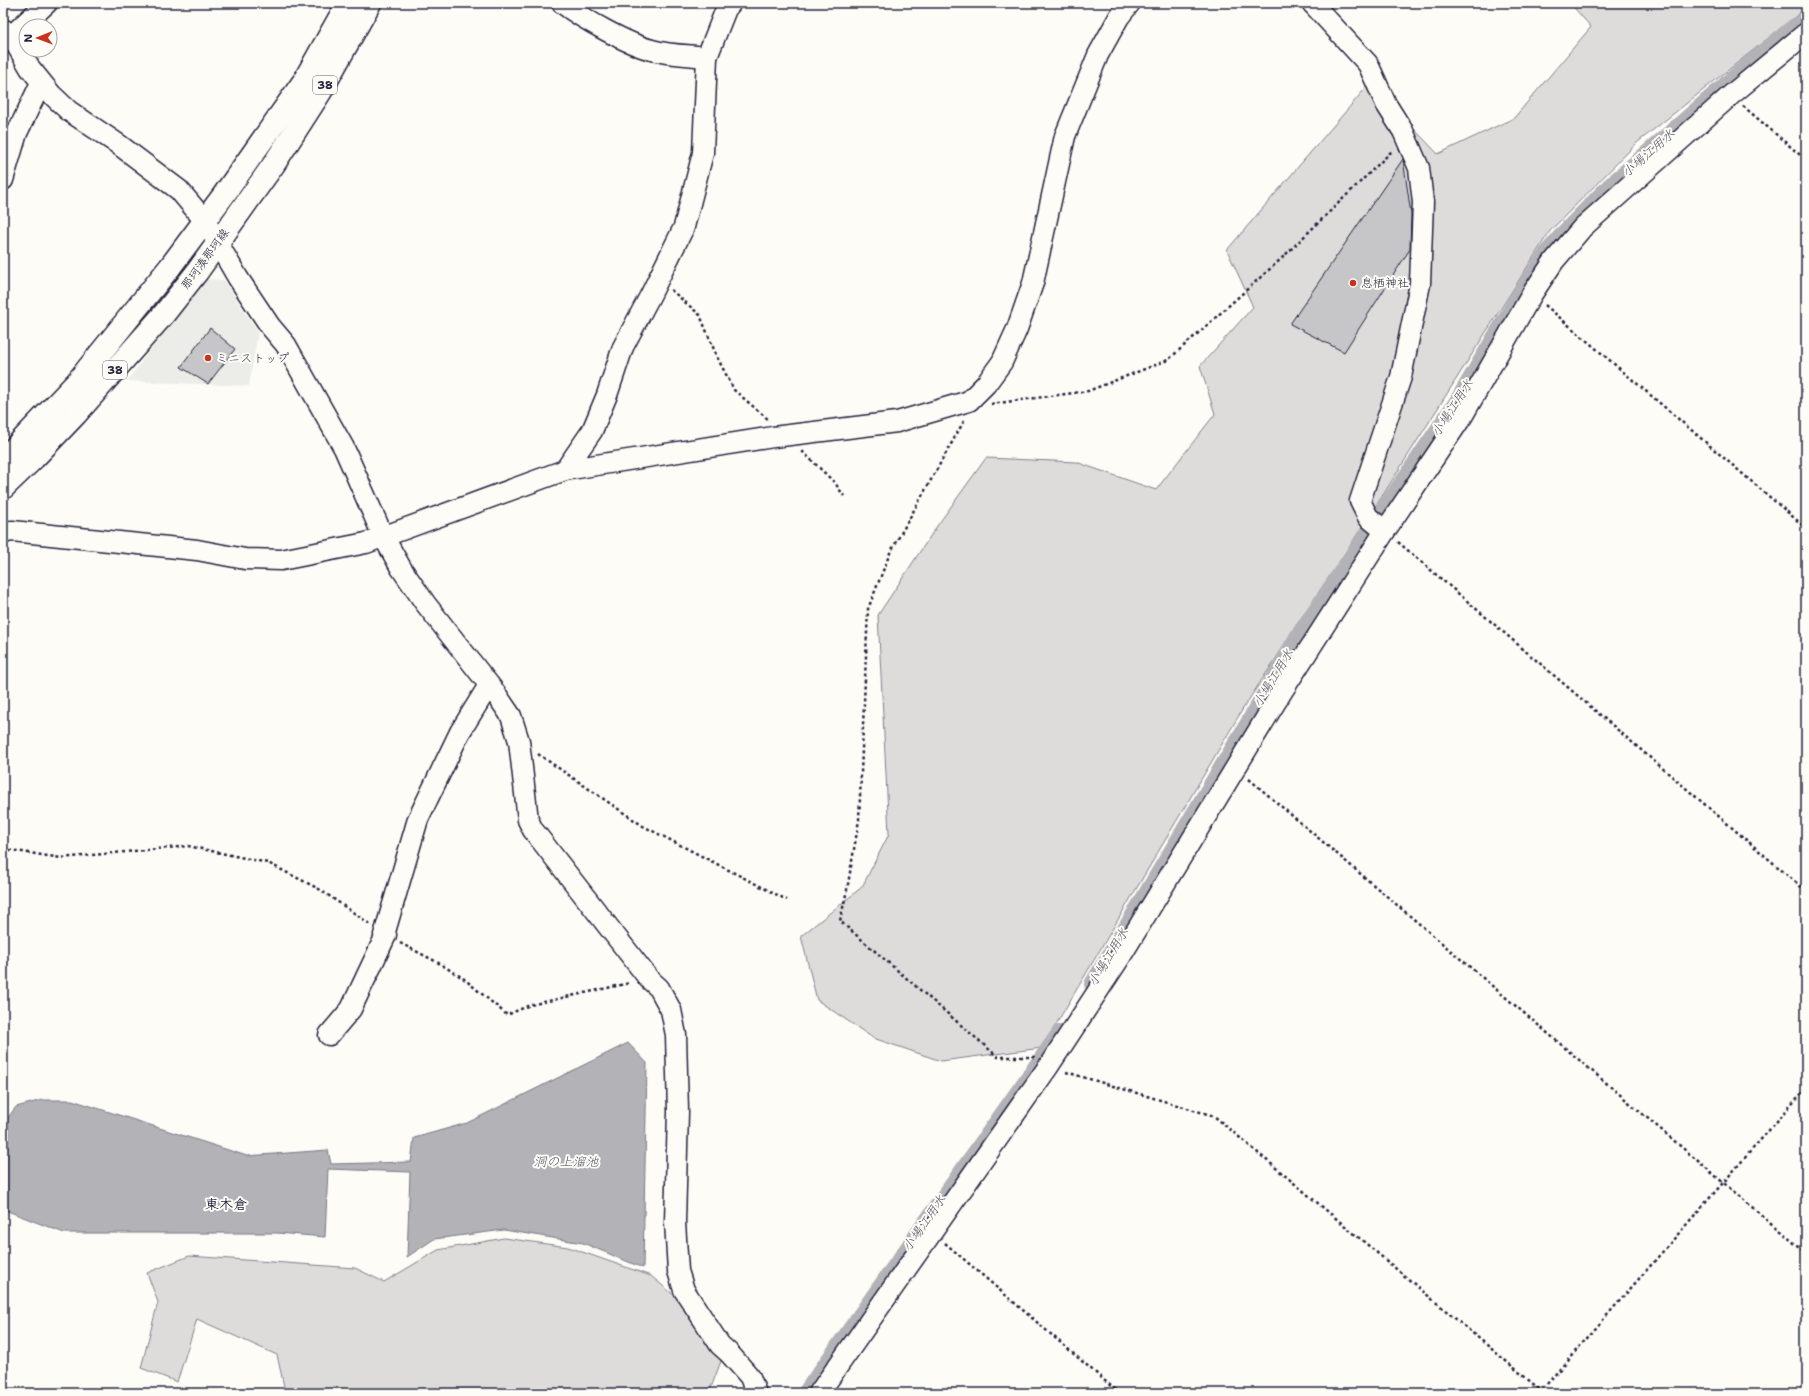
<svg xmlns="http://www.w3.org/2000/svg" width="1809" height="1396" font-family="'Shantell Sans','Klee One',sans-serif">
<style>
.built{fill:#ecece9}
.green{fill:#dddcdb;stroke:#807f8b}
.water{fill:#b2b2b7;stroke:#787885}
.lines{fill:none;stroke-linecap:round;stroke-linejoin:round}
.canal{stroke:#b2b2b7;stroke-width:16}
.building{fill:#c6c6c8;stroke:#22223b}
.minor-casing{stroke:#22223b;stroke-width:23}
.major-casing{stroke:#22223b;stroke-width:25}
.path{stroke:#22223b;stroke-width:2.5;stroke-dasharray:3 3;stroke-linecap:butt}
.minor{stroke:#fdfcf7;stroke-width:20}
.major{stroke:#fdfcf7;stroke-width:22}
.poi-dot{fill:#c8321e;stroke:#fdfcf7;stroke-width:1.5}
.labels{text-anchor:middle;dominant-baseline:central;stroke-width:4;stroke-linejoin:round;paint-order:stroke}
.shield{fill:#fdfcf7;stroke:#646373;stroke-width:1}
.shield-label{font-size:11px;font-weight:bold;fill:#22223b}
.street-label{font-size:12px;fill:#22223b;stroke:#fdfcf7}
.poi-label{font-size:12px;fill:#22223b;stroke:#fdfcf7;text-anchor:start}
.water-label{font-size:13px;font-style:italic;fill:#545466;stroke:#fdfcf7}
.quarter-label{font-size:14px;font-weight:bold;fill:#22223b;stroke:#fdfcf7}
</style>
<rect width="100%" height="100%" fill="#fdfcf7"/>
<filter id="ink" filterUnits="userSpaceOnUse"><feTurbulence type="fractalNoise" baseFrequency=".025" numOctaves="2"/><feDisplacementMap in="SourceGraphic" scale="8" xChannelSelector="R" yChannelSelector="G"/><feConvolveMatrix kernelMatrix="1 2 1 2 8 2 1 2 1" color-interpolation-filters="sRGB"/></filter>
<g filter="url(#ink)">
<polygon class="built" points="203,279 224,280 258,332 249,386 127,381"/>
<g class="green">
<polygon points="1570,3 1806,3 1806,8 1638,142 1550,231 1381,498 1244,707 1042,1048 941,1061 873,1038 817,1000 801,936 862,887 889,834 878,615 937,526 986,458 1076,462 1156,490 1215,414 1200,366 1253,307 1227,250 1370,83 1438,154 1514,118 1591,27"/>
<polygon points="504,1238 568,1247 651,1276 681,1301 721,1361 709,1393 291,1393 285,1391 277,1355 197,1319 177,1382 141,1368 158,1302 147,1273 189,1256 355,1268 384,1282 438,1250"/>
</g>
<polygon class="water" points="628,1043 647,1063 643,1268 583,1243 504,1230 434,1239 407,1257 410,1172 328,1169 325,1237 277,1233 64,1233 5,1210 3,1151 6,1120 16,1107 42,1100 72,1100 247,1156 328,1150 331,1164 411,1162 414,1138 467,1123"/>
<g class="lines">
<g class="canal">
<polyline points="1092,984 1246,726 1297,637 1457,401 1521,292 1548,251 1565,231 1609,186 1735,76 1791,29 1806,19"/>
<polyline points="805,1393 1060,1032"/>
</g>
</g>
<g class="building">
<polygon points="1403,159 1411,214 1410,249 1344,352 1290,324"/>
<polygon points="210,328 235,349 208,384 181,367"/>
</g>
<g class="lines">
<defs>
<g id="minor">
<path d="M 562,3 C 583,19 627,44 652,50 C 669,55 689,55 707,57"/>
<polyline points="1312,3 1368,64 1386,104 1403,131 1419,168 1423,202 1420,284 1401,377 1360,501 1368,517 1385,531"/>
<polyline points="3,29 11,36 30,68 51,94 69,111 118,144 179,190 205,221 238,278 270,326 286,345 344,448 383,536 401,568 425,603 494,691 511,716 519,741 528,820 533,830 649,979 659,988 671,1010 676,1035 678,1112 675,1222 678,1271 684,1290 720,1345 729,1353 750,1377 756,1393"/>
<polyline points="11,36 47,3"/>
<polyline points="3,180 17,133 41,83"/>
<polyline points="565,470 592,431 607,395 623,347 651,294 684,227 703,153 707,57 726,9 731,3"/>
<polyline points="3,533 12,531 197,550 245,559 281,560 366,543 565,470 773,437 897,422 969,401 986,384 1002,362 1017,329 1033,283 1065,136 1098,55 1119,17 1130,3"/>
<polyline points="329,1035 351,1009 386,935 384,935 418,819 460,732 489,685"/>
<polyline points="819,1393 1048,1067 1119,959 1283,690 1385,531 1463,415 1532,294 1554,261 1583,227 1731,95 1806,33"/>
</g>
<g id="major">
<polyline points="3,460 77,382 170,267 223,196 304,81 348,3"/>
<polyline points="3,488 34,458 76,414 164,314 197,272 274,164 321,91 370,3"/>
</g>
</defs>
<use href="#minor" class="minor-casing"/>
<use href="#major" class="major-casing"/>
<g class="path">
<polyline points="1743,106 1806,160"/>
<polyline points="671,290 700,315 717,357 734,390 769,420"/>
<polyline points="1545,305 1806,528"/>
<polyline points="991,404 1088,391 1168,360 1281,259 1392,151"/>
<polyline points="964,421 890,553 868,609 859,820 847,890 840,921 998,1057 1035,1057"/>
<polyline points="802,451 835,483 844,496"/>
<polyline points="1398,542 1806,891"/>
<polyline points="538,754 643,826 787,900"/>
<polyline points="1249,779 1806,1253"/>
<polyline points="3,849 61,858 188,846 268,863 319,889 370,924"/>
<polyline points="400,943 437,962 463,978 507,1015 530,1005 630,983"/>
<polyline points="1066,1072 1214,1116 1544,1393"/>
<polyline points="945,1243 1119,1393"/>
<polyline points="1539,1393 1806,1088"/>
</g>
<use href="#minor" class="minor"/>
<use href="#major" class="major"/>
</g>
</g>
<g class="poi-dot">
<circle cx="1353" cy="283" r="4"/>
<circle cx="208" cy="358" r="4"/>
</g>
<g class="labels">
<g class="shield">
<rect x="313" y="76" width="24" height="18" rx="3"/>
<rect x="103" y="361" width="24" height="18" rx="3"/>
</g>
<g class="shield-label">
<text x="325" y="85">38</text>
<text x="115" y="370">38</text>
</g>
<g class="street-label">
<text transform="translate(205 259) rotate(-54)">那珂湊那珂線</text>
</g>
<g class="poi-label">
<text x="1361" y="283">息栖神社</text>
<text x="216" y="358">ミニストップ</text>
</g>
<g class="water-label">
<text transform="translate(1648 153) rotate(-41)">小場江用水</text>
<text transform="translate(1452 408) rotate(-57)">小場江用水</text>
<text transform="translate(1273 678) rotate(-59)">小場江用水</text>
<text transform="translate(1108 957) rotate(-59)">小場江用水</text>
<text x="566" y="1161">洞の上溜池</text>
<text transform="translate(924 1223) rotate(-55)">小場江用水</text>
</g>
<g class="quarter-label">
<text x="226" y="1204">東木倉</text>
</g>
</g>
<rect width="1809" height="1396" fill="none" stroke="#fdfcf7" stroke-width="16"/>
<rect x="8" y="8" width="1793" height="1380" fill="none" stroke="#22223b" stroke-width="1.5" filter="url(#ink)"/>
<g transform="translate(38 38) rotate(269)"><circle r="19" fill="#fdfcf7" stroke="#a5a5ac"/>
<path d="M0-3L7 15L0 10L-7 15Z" fill="#c8321e"/>
<text y="-6" font-size="11" font-weight="bold" text-anchor="middle" fill="#22223b">N</text>
</g>
</svg>
